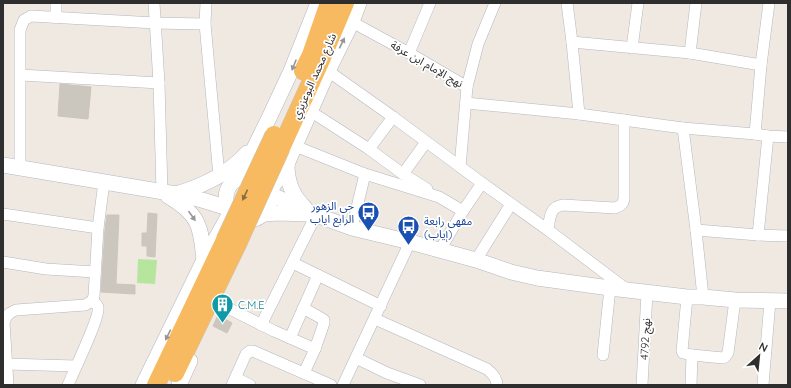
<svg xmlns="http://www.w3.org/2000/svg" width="791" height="388" font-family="Quicksand,'Noto Sans Arabic',sans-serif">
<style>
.green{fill:#b6e59e}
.building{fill:#cbc7bf;stroke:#cbc5ba}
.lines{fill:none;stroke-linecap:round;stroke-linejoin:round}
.minor-casing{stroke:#b4b7c1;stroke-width:12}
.secondary-casing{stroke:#b4b7c1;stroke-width:16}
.trunk-casing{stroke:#c9c9c9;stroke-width:19}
.minor{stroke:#fff;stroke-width:11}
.secondary{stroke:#fff;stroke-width:15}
.trunk{stroke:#f8ba60;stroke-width:18}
.trunk-bridge-casing{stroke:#c9c9c9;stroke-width:19;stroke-linecap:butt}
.trunk-bridge{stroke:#f8ba60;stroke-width:18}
.oneway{fill:#969696}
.oneway2{fill:#896d44}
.labels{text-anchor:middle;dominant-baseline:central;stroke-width:3.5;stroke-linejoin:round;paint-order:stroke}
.street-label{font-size:11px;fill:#2e2e2e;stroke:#fff}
.transit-label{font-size:11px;fill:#164399;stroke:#fff;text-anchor:end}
.culture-label{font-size:11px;fill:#0d838f;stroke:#fff;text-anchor:start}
</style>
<rect width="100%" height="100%" fill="#efe9e1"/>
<polygon class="green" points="138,259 157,260 155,284 137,283"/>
<g class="building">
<polygon points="60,84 91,87 88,119 58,116"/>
<polygon points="148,213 157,214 155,257 147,256 147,246 142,246 142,233 147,233"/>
<polygon points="107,215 119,215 116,284 135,285 135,294 101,292 105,229"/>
<polygon points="218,315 232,323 227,333 213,326"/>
</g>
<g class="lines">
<defs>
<g id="minor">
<polyline points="154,3 159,83 162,192"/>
<polyline points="206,3 205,24 219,176"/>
<polyline points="567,3 572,42 579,114"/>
<polyline points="56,18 56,3"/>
<polyline points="352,22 409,53 467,87 478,44 495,3"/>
<polyline points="572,42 690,53 761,65"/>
<polyline points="632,48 638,3"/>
<polyline points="409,53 430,3"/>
<polyline points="690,53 696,3"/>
<polyline points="328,71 393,117 482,183 548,230 626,289"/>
<polyline points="21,75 159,83"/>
<polyline points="466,103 579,114 683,128 755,134 768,136 788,137"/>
<polyline points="310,111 369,149 403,174 427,189"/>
<polyline points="683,128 696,230 703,297"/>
<polyline points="755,134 761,65 769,3"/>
<polyline points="295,146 365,174 439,197 463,211"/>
<polyline points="369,149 393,117"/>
<polyline points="460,167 467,87"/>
<polyline points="20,168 20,30 24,20 31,16 155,23 205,24"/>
<polyline points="403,174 426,142"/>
<polyline points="3,214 98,228"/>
<polyline points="352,228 365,174"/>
<path d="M 548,230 C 550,219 549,207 563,205 L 615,208 C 621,206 623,204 624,199 L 624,120"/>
<polyline points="696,230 758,235 788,236"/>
<polyline points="758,235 768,136"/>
<polyline points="440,250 463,211 482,183"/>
<polyline points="476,260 511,204"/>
<polyline points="3,262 46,269 95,272"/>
<polyline points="293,263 381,306"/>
<polyline points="687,297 682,351 683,353 692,355 723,358 725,357 728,353 735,300"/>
<polyline points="218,303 274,331 315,349"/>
<polyline points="303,308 321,318 324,320 324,323 315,349 304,373"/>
<path d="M 375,319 L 487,369 C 492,373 497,378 497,385"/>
<polyline points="261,325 316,215"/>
<polyline points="290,338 318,275"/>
<polyline points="603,355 610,288"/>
<polyline points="356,358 387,373 420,385"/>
<polyline points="6,364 76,366"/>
<polyline points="236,378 250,385"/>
<path d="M 8,385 L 4,323 C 6,315 9,313 16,310 L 85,305 L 92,301 L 94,296 L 98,228 L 104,182"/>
<path d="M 68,385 C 73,373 100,317 98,308 C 98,305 95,303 92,301"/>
<polyline points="232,385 246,354 250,351 253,351 331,385"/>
<polyline points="343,385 410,242"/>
<polyline points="642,385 647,293"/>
<polyline points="691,385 692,355"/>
<polyline points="763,385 770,301"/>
</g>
<g id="secondary">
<path d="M 287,164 C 287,182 292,195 305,208"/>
<polyline points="3,165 176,194 202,200 228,208"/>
<circle cx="248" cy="198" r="22"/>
<polyline points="240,177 269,118 291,71 318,3"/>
<polyline points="269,191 279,178 287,164 328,71 352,22 359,3"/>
<path d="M 176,194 C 203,186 228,174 247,153"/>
<polyline points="270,194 316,215 352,228 410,242 476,260 511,272 537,278 610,288 687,297 703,297 735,300 788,301"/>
<path d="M 168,196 C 199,214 201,226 204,260"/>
<polyline points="264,214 279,213 307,214"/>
<polyline points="143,385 204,260 229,215"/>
<polyline points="179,385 190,361"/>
</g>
<g id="trunk">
<polyline points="303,71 311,55 329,3"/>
<polyline points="281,148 321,60 345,3"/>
<polyline points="175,373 237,245"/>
<polyline points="156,385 225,240"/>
</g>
</defs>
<use href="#minor" class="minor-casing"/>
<use href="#secondary" class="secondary-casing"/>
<use href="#trunk" class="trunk-casing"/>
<use href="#minor" class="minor"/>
<use href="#secondary" class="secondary"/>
<use href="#trunk" class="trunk"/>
<defs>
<g id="trunk-bridge">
<polyline points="225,240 274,135"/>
<polyline points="237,245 281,148"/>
</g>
</defs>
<use href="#trunk-bridge" class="trunk-bridge-casing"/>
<use href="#trunk-bridge" class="trunk-bridge"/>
</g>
<defs><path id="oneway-solid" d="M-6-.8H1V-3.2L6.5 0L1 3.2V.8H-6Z"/></defs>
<g class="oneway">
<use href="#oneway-solid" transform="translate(342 43) rotate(-64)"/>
<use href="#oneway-solid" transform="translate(294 65) rotate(112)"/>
<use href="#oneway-solid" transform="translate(192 216) rotate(55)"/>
<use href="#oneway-solid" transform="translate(168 335) rotate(116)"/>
</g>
<use class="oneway2" href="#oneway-solid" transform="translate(245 195) rotate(115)"/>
<defs>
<symbol id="bus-pin" viewBox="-11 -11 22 30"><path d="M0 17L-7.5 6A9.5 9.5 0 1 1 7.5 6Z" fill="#1a4fb4" stroke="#fff"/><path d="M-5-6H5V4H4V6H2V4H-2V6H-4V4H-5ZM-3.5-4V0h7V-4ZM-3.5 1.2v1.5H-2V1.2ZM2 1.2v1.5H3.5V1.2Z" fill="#fff"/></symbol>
<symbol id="building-pin" viewBox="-11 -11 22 30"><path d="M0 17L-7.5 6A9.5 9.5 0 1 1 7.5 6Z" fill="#0f9aa8" stroke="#fff"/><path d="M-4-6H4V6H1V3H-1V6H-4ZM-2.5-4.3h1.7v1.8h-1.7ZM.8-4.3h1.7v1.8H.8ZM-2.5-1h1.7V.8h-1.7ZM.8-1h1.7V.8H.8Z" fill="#fff"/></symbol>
</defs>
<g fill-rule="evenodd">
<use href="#bus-pin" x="356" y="200" width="25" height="34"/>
<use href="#bus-pin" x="396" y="214" width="25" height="34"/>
<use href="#building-pin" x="210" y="292" width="25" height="34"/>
</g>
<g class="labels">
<g class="street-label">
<text transform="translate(427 64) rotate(30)">نهج الإمام ابن عرفة</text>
<text transform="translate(314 76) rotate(-66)">شارع محمد البوعزيزي</text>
<text transform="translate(645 339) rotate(-87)">نهج 4792</text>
</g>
<g class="transit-label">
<text x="354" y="206">حي الزهور<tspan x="354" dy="13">الرابع اياب</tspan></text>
<text x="424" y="221" text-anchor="start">مقهى رابعة<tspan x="424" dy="13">(إياب)</tspan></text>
</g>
<g class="culture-label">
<text x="238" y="305">C.M.E</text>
</g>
</g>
<rect width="791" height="388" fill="none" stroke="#2e2e2e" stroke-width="8"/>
<g transform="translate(759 356) rotate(27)" stroke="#ffffff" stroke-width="3" paint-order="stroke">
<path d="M0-3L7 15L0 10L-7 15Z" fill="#2e2e2e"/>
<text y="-6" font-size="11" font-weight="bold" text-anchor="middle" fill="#2e2e2e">N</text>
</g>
</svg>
